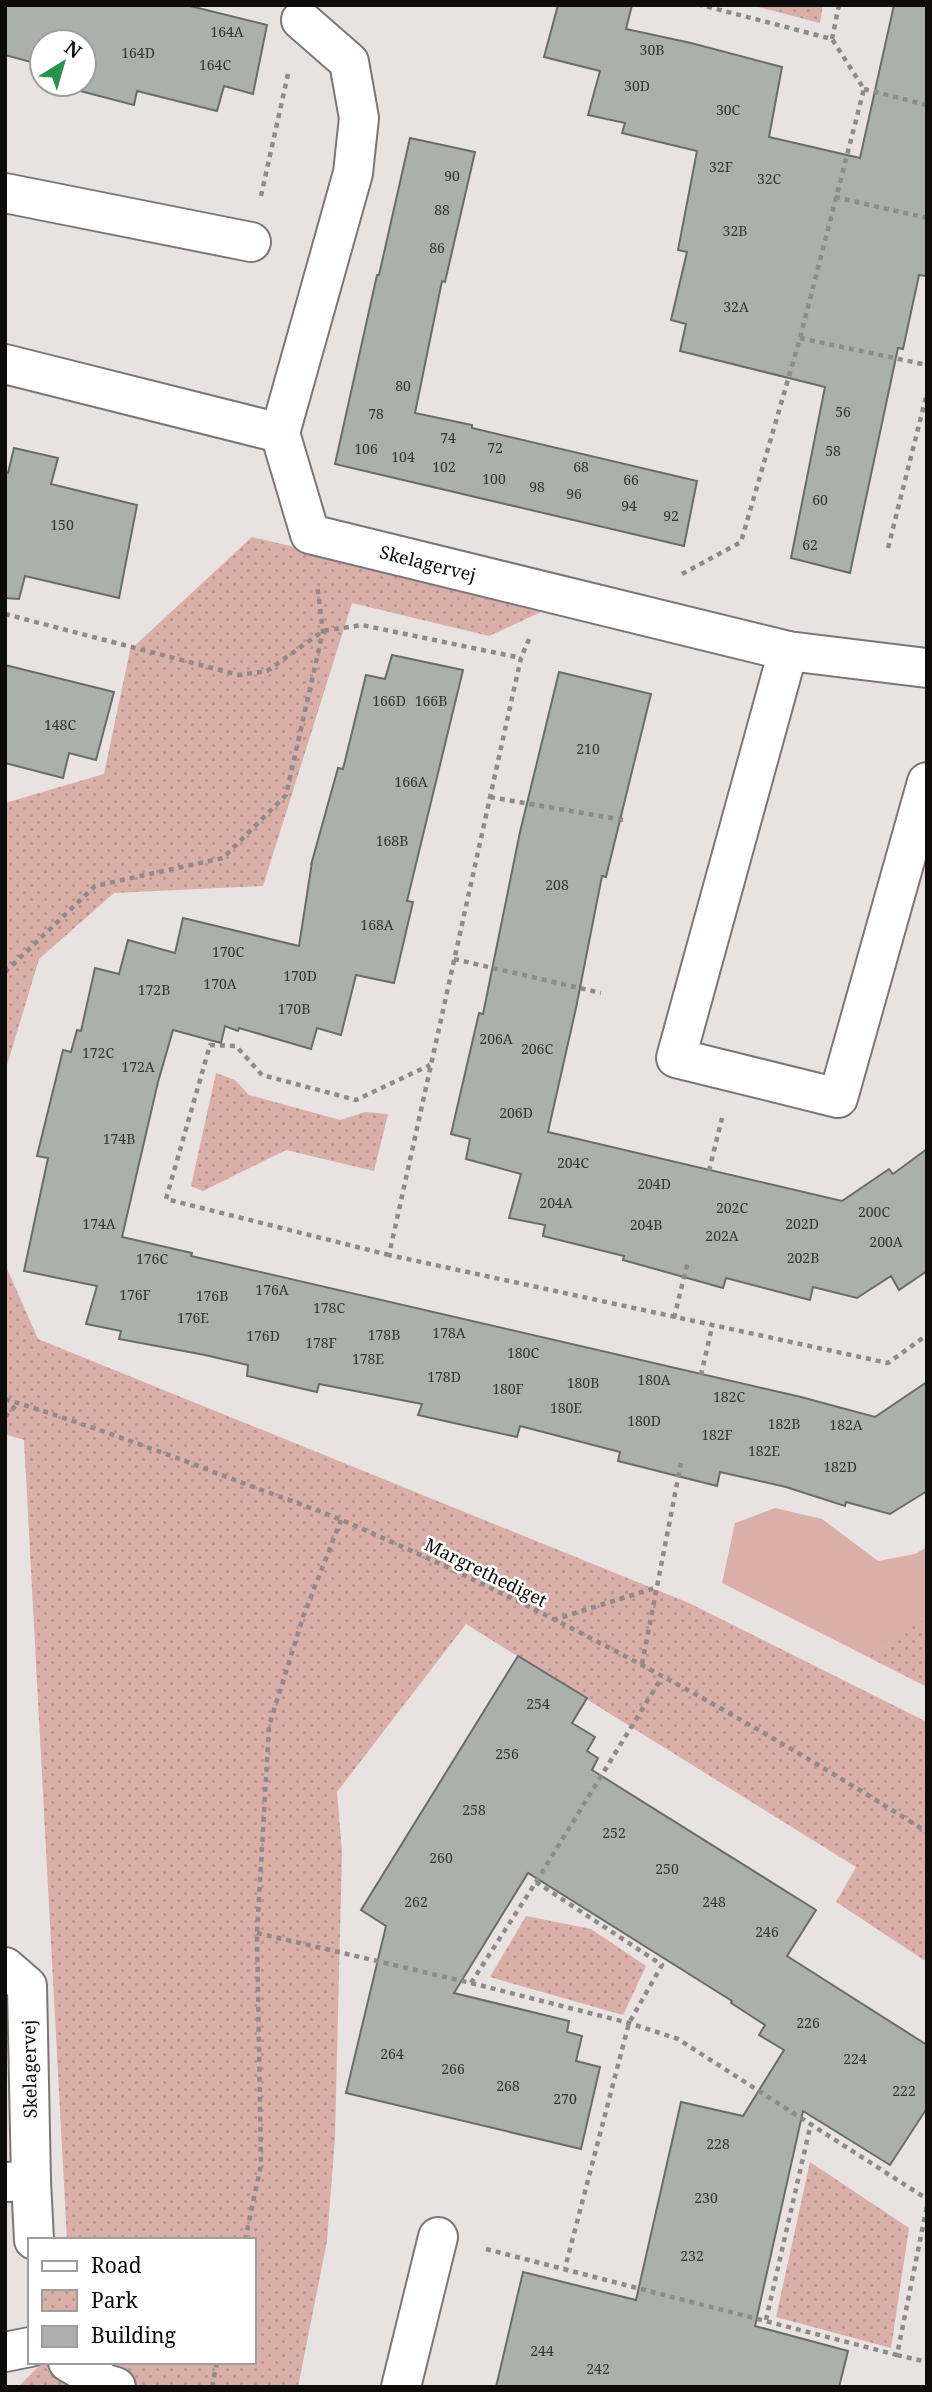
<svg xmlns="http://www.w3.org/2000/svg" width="932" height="2392" font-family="'Noto Serif',serif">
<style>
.grass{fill:#daafa8}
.park{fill:url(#park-dots)}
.building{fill:#acb0ad;stroke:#696d6a;stroke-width:2}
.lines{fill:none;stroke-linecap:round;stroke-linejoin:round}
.minor-casing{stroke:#7c7776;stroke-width:42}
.path{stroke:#8f8b8a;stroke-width:4.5;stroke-dasharray:5 5;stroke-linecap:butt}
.minor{stroke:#fff;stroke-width:38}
.labels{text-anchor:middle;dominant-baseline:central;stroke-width:5;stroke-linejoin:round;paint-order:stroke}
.number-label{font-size:14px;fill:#353534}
.street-label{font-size:18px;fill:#0d0c0b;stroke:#fff}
</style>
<defs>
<pattern id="park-dots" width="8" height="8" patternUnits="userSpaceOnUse" patternTransform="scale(1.75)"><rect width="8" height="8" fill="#daafa8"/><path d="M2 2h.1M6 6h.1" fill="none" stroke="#ba958f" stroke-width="1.8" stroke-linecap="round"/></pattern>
</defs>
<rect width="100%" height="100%" fill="#e8e2e1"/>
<polygon class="grass" points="775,1508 822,1519 878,1561 915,1554 927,1547 927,1618 868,1657 722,1583 735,1523"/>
<g class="park">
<polygon points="750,5 823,5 820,23"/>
<polygon points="252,537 552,607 489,636 352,603 263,886 114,893 39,959 5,1072 5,803 104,774 130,650"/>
<polygon points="216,1073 235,1080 249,1095 340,1120 365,1112 388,1114 374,1171 286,1150 203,1191 191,1186"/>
<polygon points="5,1264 38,1339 689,1603 927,1722 927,1962 836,1902 856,1867 466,1624 337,1792 342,1852 335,2136 327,2241 298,2387 18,2387 43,2362 254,2362 254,2240 67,2240 24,1440 5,1434"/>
<polygon points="926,1618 927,1687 868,1657"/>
<polygon points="526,1916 591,1929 646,1966 623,2015 490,1977"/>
<polygon points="810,2162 909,2228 891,2348 776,2317"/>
</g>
<g class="building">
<polygon points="5,5 186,5 267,25 253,94 224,86 217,111 137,91 134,105 57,85 84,84 84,42 42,42 42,65 5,55"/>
<polygon points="558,5 632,5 626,29 691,43 782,67 769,137 860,158 894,5 927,5 927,276 919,275 903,349 898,348 850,573 791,558 825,387 680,351 686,324 671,320 687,252 678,250 697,151 622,133 625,123 588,115 600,71 544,57"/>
<polygon points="410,138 475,152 445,282 442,281 415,413 472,425 472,428 697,481 684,546 335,464 377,275 379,275"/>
<polygon points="14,448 58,458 51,484 137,505 119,598 25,576 19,599 5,598 5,472 8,473"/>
<polygon points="392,655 463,670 407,901 413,902 394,983 356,975 341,1035 317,1028 311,1049 239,1028 238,1031 225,1026 221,1043 173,1030 158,1082 122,1237 192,1253 191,1256 801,1397 875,1417 927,1382 927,1491 890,1514 846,1502 845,1506 786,1487 720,1472 717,1486 618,1461 620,1452 520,1426 517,1437 418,1415 422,1404 319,1384 317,1392 247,1376 248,1365 205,1355 119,1339 121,1331 86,1324 97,1286 24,1271 48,1158 37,1156 63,1050 71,1052 77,1030 81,1031 95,968 119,974 128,940 175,953 183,918 299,946 312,862 311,865 338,768 343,769 366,675 385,679"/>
<polygon points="5,665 114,692 96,760 69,753 63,778 5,763"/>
<polygon points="559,672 651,694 606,877 602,876 576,1008 548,1132 842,1201 889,1169 893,1174 927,1149 927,1271 899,1290 891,1276 857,1298 813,1287 810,1300 726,1278 723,1288 623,1260 624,1256 543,1236 545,1225 509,1218 521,1174 466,1159 470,1139 451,1134 479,1013 483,1014 520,832"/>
<polygon points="518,1656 587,1698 572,1723 595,1737 587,1751 598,1758 592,1770 816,1910 787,1956 927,2045 927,2108 890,2165 803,2111 755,2326 848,2351 839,2387 496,2387 523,2272 636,2300 681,2102 743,2116 784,2050 759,2035 765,2025 731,2003 732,2001 528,1873 454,1993 569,2021 567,2032 582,2036 576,2061 600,2067 581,2149 346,2093 386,1926 361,1910"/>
</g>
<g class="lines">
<defs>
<g id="minor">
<polyline points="5,193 251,242"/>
<polyline points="5,364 280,433"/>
<polyline points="280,433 310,534 788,651 927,668"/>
<polyline points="280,433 353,173 359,118 349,62 301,20"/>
<polyline points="788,651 676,1058 838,1098 927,782"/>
<polyline points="5,1967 27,1986 31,2181"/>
<polyline points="5,2182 31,2181 34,2240"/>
<polyline points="5,2352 30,2347"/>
<polyline points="68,2362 106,2384 116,2387"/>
<polyline points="401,2387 438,2237"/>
</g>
</defs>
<use href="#minor" class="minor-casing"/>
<g class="path">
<polyline points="832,39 839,5"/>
<polyline points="864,89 927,105"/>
<polyline points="261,196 288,74"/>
<polyline points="835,197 927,218"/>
<polyline points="800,338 927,365"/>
<polyline points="888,548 927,393"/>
<polyline points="682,574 741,542 800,338 864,89 832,39 701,5"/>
<polyline points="5,614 239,675 267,671 323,631 362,625 521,658"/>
<polyline points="529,639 521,658 510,707 389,1255 888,1363 927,1335"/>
<polyline points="490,797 623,820"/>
<polyline points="454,959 601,993"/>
<polyline points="5,972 95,886 223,858 286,795 323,631 317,584"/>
<polyline points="709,1171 722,1118"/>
<polyline points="389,1255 166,1199 210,1045 236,1046 262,1075 356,1100 430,1065"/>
<polyline points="674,1318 688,1261"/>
<polyline points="701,1375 712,1327"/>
<path d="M 5,1399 C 83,1423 159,1451 235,1480 C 271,1494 308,1506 344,1521 C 546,1608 741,1714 927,1832"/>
<polyline points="5,1417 18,1403"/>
<polyline points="553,1620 658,1587"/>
<polyline points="642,1664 681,1463"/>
<polyline points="536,1882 662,1677"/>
<polyline points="257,1933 471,1983 629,2023 678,2039 927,2199"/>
<polyline points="471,1983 536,1882 662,1965 629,2023 565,2268"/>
<polyline points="245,2240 261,2165 257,1933 269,1726 303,1617 341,1520"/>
<polyline points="486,2249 897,2355 927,2206"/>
<polyline points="766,2320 811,2123"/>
<polyline points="897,2355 927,2362"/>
<polyline points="212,2387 217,2362"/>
</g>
<use href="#minor" class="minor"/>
</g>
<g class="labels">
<g class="number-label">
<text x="227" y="31">164A</text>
<text x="652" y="49">30B</text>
<text x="138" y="52">164D</text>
<text x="215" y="64">164C</text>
<text x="637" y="85">30D</text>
<text x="728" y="109">30C</text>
<text x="721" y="166">32F</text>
<text x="452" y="175">90</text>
<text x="769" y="178">32C</text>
<text x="442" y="209">88</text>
<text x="735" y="230">32B</text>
<text x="437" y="247">86</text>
<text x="736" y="306">32A</text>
<text x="403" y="385">80</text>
<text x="843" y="411">56</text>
<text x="376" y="413">78</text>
<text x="448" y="437">74</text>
<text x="495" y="447">72</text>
<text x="366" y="448">106</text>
<text x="833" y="450">58</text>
<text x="403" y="456">104</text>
<text x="444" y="466">102</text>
<text x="581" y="466">68</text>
<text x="494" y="478">100</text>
<text x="631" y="479">66</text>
<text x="537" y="486">98</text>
<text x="574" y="493">96</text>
<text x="820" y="499">60</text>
<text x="629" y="505">94</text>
<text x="671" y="515">92</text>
<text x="62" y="524">150</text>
<text x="810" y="544">62</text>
<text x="389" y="700">166D</text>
<text x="431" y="700">166B</text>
<text x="60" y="724">148C</text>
<text x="588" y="748">210</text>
<text x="411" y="781">166A</text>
<text x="392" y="840">168B</text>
<text x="557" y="884">208</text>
<text x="377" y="924">168A</text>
<text x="228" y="951">170C</text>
<text x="300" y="975">170D</text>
<text x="220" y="983">170A</text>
<text x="154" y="989">172B</text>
<text x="294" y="1008">170B</text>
<text x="496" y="1038">206A</text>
<text x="537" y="1048">206C</text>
<text x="98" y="1052">172C</text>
<text x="138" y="1066">172A</text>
<text x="516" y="1112">206D</text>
<text x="119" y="1138">174B</text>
<text x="573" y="1162">204C</text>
<text x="654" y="1183">204D</text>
<text x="556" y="1202">204A</text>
<text x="732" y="1207">202C</text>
<text x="874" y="1211">200C</text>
<text x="99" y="1223">174A</text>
<text x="802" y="1223">202D</text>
<text x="646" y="1224">204B</text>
<text x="722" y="1235">202A</text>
<text x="886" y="1241">200A</text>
<text x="803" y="1257">202B</text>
<text x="152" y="1258">176C</text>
<text x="272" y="1289">176A</text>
<text x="135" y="1294">176F</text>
<text x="212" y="1295">176B</text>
<text x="329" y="1307">178C</text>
<text x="193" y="1317">176E</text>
<text x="449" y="1332">178A</text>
<text x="384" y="1334">178B</text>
<text x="263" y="1335">176D</text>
<text x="321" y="1342">178F</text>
<text x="523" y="1352">180C</text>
<text x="368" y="1358">178E</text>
<text x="444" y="1376">178D</text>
<text x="654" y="1379">180A</text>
<text x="583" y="1382">180B</text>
<text x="508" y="1388">180F</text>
<text x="729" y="1396">182C</text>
<text x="566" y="1407">180E</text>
<text x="644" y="1420">180D</text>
<text x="784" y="1423">182B</text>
<text x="846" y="1424">182A</text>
<text x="717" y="1434">182F</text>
<text x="764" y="1450">182E</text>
<text x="840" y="1466">182D</text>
<text x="538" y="1703">254</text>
<text x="507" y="1753">256</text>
<text x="474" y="1809">258</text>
<text x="614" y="1832">252</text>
<text x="441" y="1857">260</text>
<text x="667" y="1868">250</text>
<text x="416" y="1901">262</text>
<text x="714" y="1901">248</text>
<text x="767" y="1931">246</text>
<text x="808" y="2022">226</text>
<text x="392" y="2053">264</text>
<text x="855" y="2058">224</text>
<text x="453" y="2068">266</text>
<text x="508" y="2085">268</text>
<text x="904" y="2090">222</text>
<text x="565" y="2098">270</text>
<text x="718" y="2143">228</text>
<text x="706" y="2197">230</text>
<text x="692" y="2255">232</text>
<text x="542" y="2350">244</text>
<text x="598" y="2368">242</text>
</g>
<g class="street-label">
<text transform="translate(428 563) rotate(14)">Skelagervej</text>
<text transform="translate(486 1572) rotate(26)">Margrethediget</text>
<text transform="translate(29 2069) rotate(-91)">Skelagervej</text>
</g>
</g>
<rect width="932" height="2392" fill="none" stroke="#0d0c0b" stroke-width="14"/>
<rect x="28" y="2238" width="228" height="126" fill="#ffffff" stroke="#9e9e9d" stroke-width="2"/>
<rect x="42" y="2261" width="35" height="10" fill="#ffffff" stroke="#9e9e9d" stroke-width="2"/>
<text x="91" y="2273" font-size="21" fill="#0d0c0b">Road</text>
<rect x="42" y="2290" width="35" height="21" fill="url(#park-dots)" stroke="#9e9e9d" stroke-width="2"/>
<text x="91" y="2308" font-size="21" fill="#0d0c0b">Park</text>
<rect x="42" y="2326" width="35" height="21" fill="#acb0ad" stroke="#9e9e9d" stroke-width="2"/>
<text x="91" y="2343" font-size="21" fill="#0d0c0b">Building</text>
<g transform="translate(63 63) rotate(37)"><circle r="33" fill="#ffffff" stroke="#9e9e9d" stroke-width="2"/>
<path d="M0-5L12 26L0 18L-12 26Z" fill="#25944d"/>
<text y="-10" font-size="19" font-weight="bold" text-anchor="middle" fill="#0d0c0b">N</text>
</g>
</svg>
